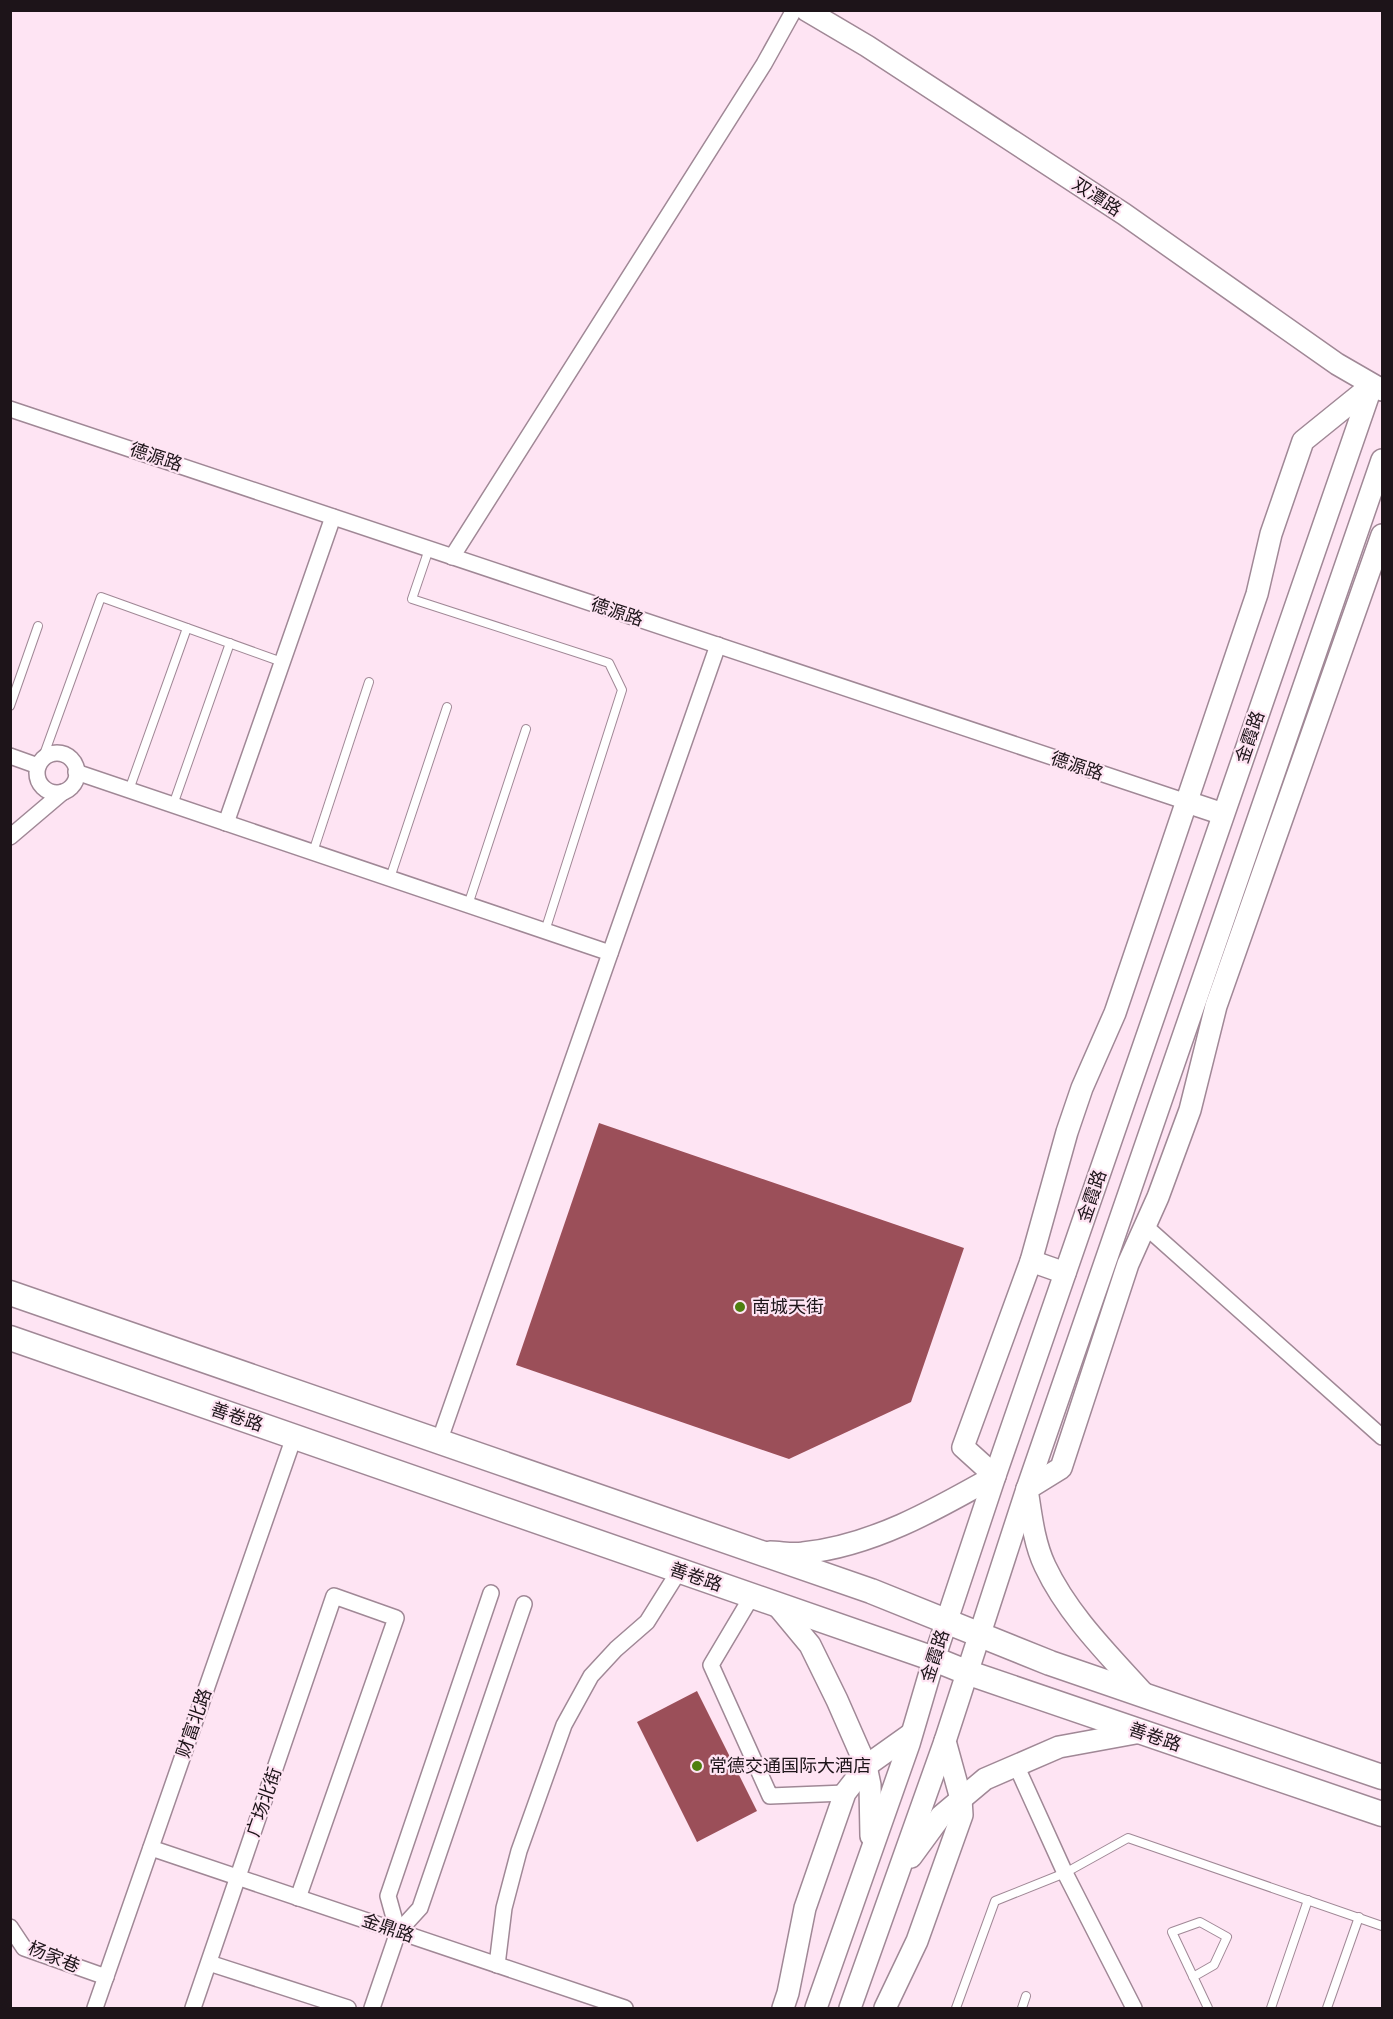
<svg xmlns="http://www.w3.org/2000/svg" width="1393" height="2019" font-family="Montserrat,'Noto Sans SC',sans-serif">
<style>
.building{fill:#9b4f59}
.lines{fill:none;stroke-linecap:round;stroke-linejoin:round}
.lane-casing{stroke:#a08896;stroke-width:10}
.street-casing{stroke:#a08896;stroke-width:18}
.secondary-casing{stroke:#a08896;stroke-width:24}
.primary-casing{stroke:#a08896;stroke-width:27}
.lane{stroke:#fff;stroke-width:8}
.street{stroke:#fff;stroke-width:15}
.secondary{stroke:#fff;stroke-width:21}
.primary{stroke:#fff;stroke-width:24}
.poi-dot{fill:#4e7f10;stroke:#fee4f3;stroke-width:2}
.labels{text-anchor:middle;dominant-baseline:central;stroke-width:4.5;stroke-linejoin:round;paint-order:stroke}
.street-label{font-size:18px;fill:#1d1419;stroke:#fee4f3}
.poi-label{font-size:18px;fill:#1d1419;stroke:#fee4f3;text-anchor:start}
</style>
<rect width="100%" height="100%" fill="#fee4f3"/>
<g class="building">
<polygon points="599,1123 964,1248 911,1402 789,1459 516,1365"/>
<polygon points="697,1691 757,1811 697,1842 637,1722"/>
</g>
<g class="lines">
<defs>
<g id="lane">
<polyline points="429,549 412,599 609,663 622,690 545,931"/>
<polyline points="10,706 38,626"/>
<polyline points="42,760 101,597 282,662"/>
<polyline points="129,790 187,628"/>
<polyline points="173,805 230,643"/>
<polyline points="313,852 369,682"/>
<polyline points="390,878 447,707"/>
<polyline points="468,905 526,729"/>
<polyline points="1193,1977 1214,1965 1227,1937 1200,1922 1172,1932 1208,2008"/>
<polyline points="956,2008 995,1901 1065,1873 1128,1838 1382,1926"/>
<polyline points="1022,2008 1026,1996"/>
<polyline points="1271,2008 1308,1900"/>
<polyline points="1327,2008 1359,1917"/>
</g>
<g id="street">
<polyline points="10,409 1187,802"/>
<polyline points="452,557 764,64 794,10"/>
<circle cx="57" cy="773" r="20"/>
<polyline points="10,756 38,766"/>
<polyline points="76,772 610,953"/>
<polyline points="226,823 333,517"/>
<polyline points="10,837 63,792"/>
<polyline points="1145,1226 1382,1437"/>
<polyline points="439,1442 718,645"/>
<polyline points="752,1596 711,1665 770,1796 845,1793"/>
<polyline points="1016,1765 1065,1873 1134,2008"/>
<polyline points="151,1848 625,2008"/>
<polyline points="10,1927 24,1948 106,1977"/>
<polyline points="398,1932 420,1908 524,1604"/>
<polyline points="209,1963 348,2008"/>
<polyline points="497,1965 504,1908 519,1851 564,1725 591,1676 616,1649 647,1622 679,1571"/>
<polyline points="95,2008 294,1437"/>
<polyline points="193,2008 334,1596 396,1618 298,1898"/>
<polyline points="372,2008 398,1932 388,1896 491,1593"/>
</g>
<g id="secondary">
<polyline points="806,10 867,46 1124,214 1337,364 1382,390"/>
<polyline points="1187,802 1223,814"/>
<polyline points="1031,1261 1065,1273"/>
<path d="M 770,1552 C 781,1552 792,1555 803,1553 C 872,1546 935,1510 995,1476 L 963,1447 L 1031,1261 L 1067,1132 L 1082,1088 L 1115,1013 L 1257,594 L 1271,534 L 1303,441 L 1371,386"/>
<polyline points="776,1604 810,1645 837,1700 866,1766 870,1785 871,1836"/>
<path d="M 1145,1695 C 1109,1655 1068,1615 1045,1566 C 1034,1543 1031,1515 1027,1489 L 1061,1468 L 1128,1264 L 1158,1197 L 1190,1110 L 1216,1006 L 1382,535"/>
<polyline points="911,1857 941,1816 985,1779 1059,1747 1141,1732"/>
<polyline points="783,2008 788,1993 805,1908 845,1793 866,1766 911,1734"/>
<polyline points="816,2008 909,1744 934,1659 995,1476 1372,385"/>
<polyline points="850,2008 945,1741 1027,1489 1382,460"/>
<polyline points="885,2008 917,1941 962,1815 961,1799 945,1741"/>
</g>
<g id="primary">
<polyline points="10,1293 871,1591 1050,1663 1382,1777"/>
<polyline points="10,1338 934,1659 966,1672 1382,1814"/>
</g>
</defs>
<use href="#lane" class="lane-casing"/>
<use href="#street" class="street-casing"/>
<use href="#secondary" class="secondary-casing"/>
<use href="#primary" class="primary-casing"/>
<use href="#lane" class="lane"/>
<use href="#street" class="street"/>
<use href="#secondary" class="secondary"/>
<use href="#primary" class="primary"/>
</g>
<g class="poi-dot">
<circle cx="740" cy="1307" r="6"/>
<circle cx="697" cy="1766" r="6"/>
</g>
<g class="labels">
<g class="street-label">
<text transform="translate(1097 197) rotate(33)">双潭路</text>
<text transform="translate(156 457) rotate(18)">德源路</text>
<text transform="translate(617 612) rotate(18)">德源路</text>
<text transform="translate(1250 737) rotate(-71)">金霞路</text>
<text transform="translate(1077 766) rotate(18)">德源路</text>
<text transform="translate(1092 1196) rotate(-71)">金霞路</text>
<text transform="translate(237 1417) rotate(19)">善卷路</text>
<text transform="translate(696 1577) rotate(19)">善卷路</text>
<text transform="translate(935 1656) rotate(-72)">金霞路</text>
<text transform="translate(194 1723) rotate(-71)">财富北路</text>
<text transform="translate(1155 1737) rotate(19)">善卷路</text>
<text transform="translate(264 1802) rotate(-71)">广场北街</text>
<text transform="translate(388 1928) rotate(19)">金鼎路</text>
<text transform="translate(54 1957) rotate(22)">杨家巷</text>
</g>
<g class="poi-label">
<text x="752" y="1307">南城天街</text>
<text x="709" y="1766">常德交通国际大酒店</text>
</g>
</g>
<rect width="1393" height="2019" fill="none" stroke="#1d1419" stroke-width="24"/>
</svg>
